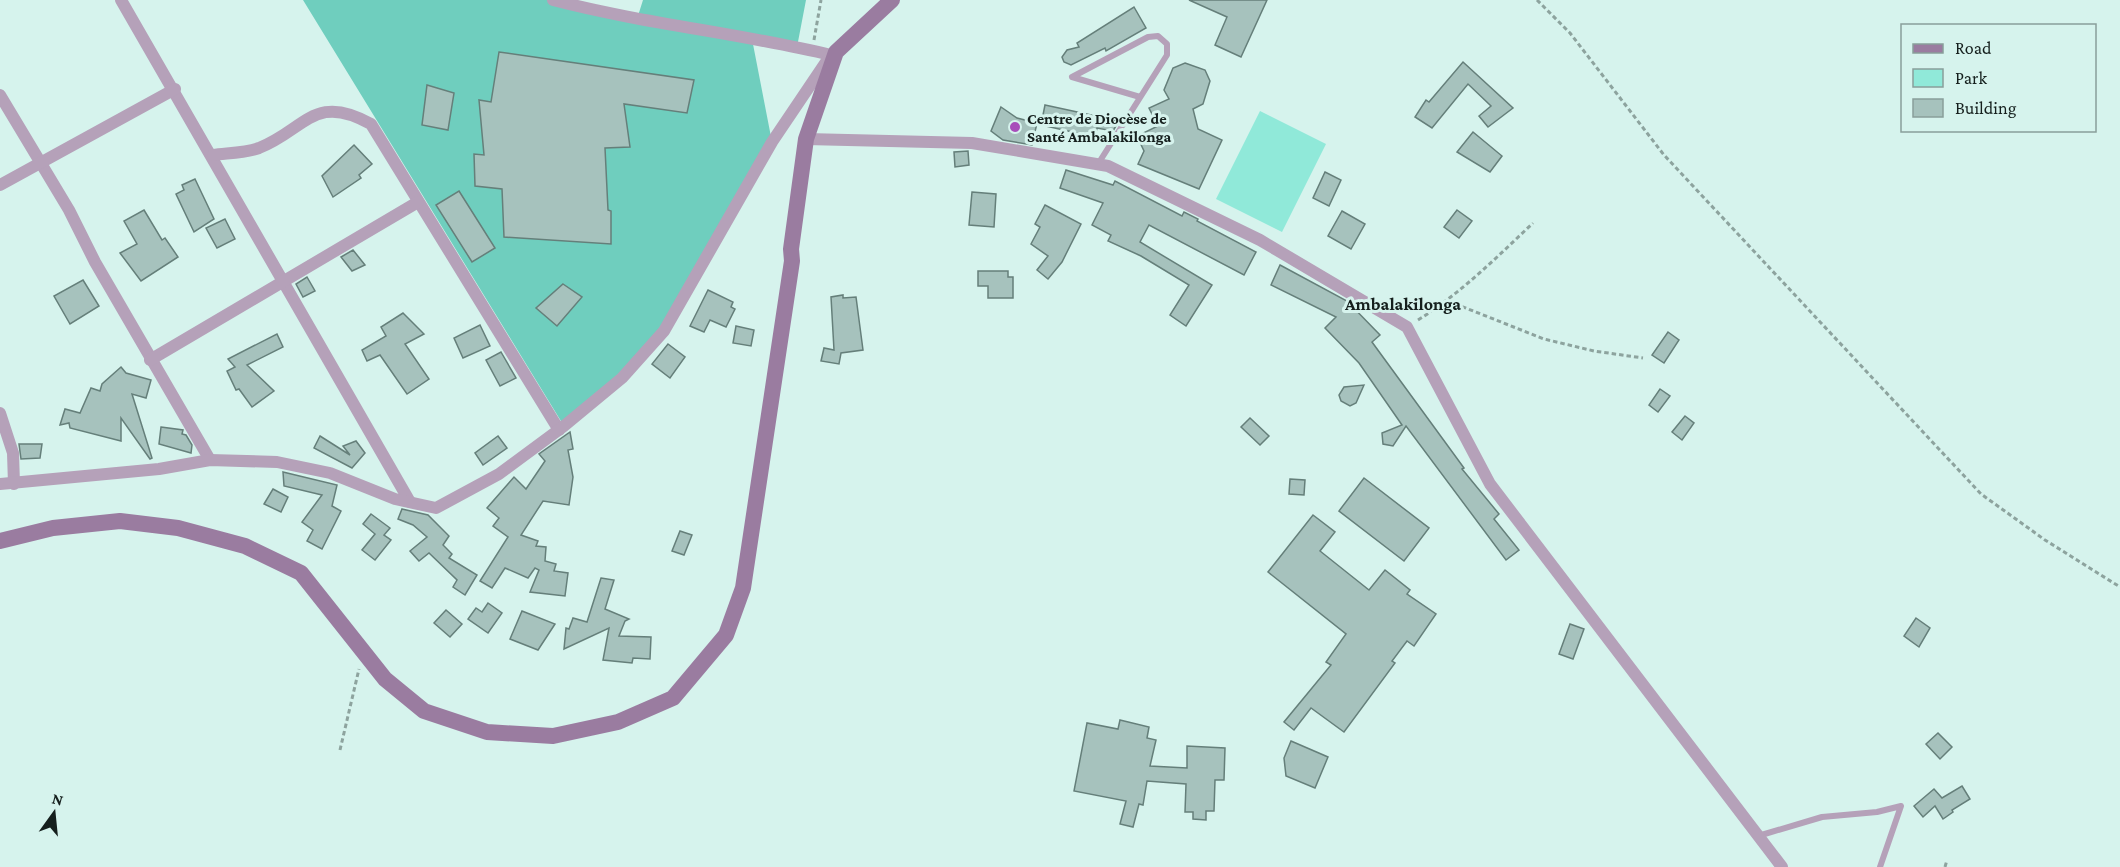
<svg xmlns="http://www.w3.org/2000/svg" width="2120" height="867" font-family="'Crimson Pro',serif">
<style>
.green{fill:#90e9d9}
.forest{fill:#6fcebe}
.building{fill:#a6c2bd;stroke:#657f7a;stroke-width:1.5}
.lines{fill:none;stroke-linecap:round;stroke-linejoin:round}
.path{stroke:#8da39e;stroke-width:3;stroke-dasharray:4.5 3;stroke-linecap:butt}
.lane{stroke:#b5a1b9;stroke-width:6}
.street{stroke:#b5a1b9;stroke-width:12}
.secondary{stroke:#9a7ca0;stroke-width:16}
.poi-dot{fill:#a84eba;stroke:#d6f3ed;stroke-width:2}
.labels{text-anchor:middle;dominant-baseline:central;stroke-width:6;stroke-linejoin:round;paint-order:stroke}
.poi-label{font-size:16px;font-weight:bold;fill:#151f1d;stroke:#d6f3ed;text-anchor:start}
.neighbourhood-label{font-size:18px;font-weight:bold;fill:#151f1d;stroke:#d6f3ed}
</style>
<rect width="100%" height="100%" fill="#d6f3ed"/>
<polygon class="green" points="1260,111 1326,144 1282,232 1216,199"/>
<polygon class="forest" points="303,0 553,0 637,19 643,0 806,0 797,47 752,39 772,142 664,331 564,426"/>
<g class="building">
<polygon points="1189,0 1267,0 1241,57 1215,45 1227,17"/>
<polygon points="1134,7 1146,28 1106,51 1105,48 1071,65 1064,62 1062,57 1067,50 1079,47 1077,43"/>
<polygon points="499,52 694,80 687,113 624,104 630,147 605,148 608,210 611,211 611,244 504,237 502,189 475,186 474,154 484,155 479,100 491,102"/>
<polygon points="1463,62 1513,108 1488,127 1479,116 1491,106 1468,84 1432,128 1415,117 1426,100 1429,102"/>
<polygon points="1185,63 1205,70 1210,81 1203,104 1193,109 1198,129 1222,140 1199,189 1138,164 1144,151 1137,136 1158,126 1149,108 1169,99 1164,90 1173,68"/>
<polygon points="427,85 454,93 448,130 422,125"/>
<polygon points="1045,105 1119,121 1113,131 1097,128 1095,137 1041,125"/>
<polygon points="1001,107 1017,118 1037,123 1032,145 1003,140 991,131"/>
<polygon points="1473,132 1502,156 1490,172 1457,152"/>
<polygon points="354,145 372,164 359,175 361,178 333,197 322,176"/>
<polygon points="968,151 969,165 955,167 954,152"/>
<polygon points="1066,170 1113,185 1115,181 1182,216 1184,212 1198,219 1197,221 1256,252 1244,275 1149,225 1140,242 1212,285 1186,326 1170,315 1189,285 1141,256 1108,241 1111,235 1092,225 1103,203 1060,188"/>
<polygon points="1325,172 1341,180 1329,206 1313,198"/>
<polygon points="195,179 214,219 194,232 176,194 184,190 182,185"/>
<polygon points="459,191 495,248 472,262 436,205"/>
<polygon points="972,192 996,194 994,227 969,225"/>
<polygon points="1045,205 1081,224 1062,262 1048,279 1037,270 1048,256 1031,244 1040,227 1035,224"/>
<polygon points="144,210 162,240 165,238 178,257 141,281 120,253 137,244 124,221"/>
<polygon points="1457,210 1472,221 1459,238 1444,227"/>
<polygon points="1342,211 1365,224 1351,249 1328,236"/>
<polygon points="225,219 235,239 217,248 206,228"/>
<polygon points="353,250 365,265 352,271 341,257"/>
<polygon points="1280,265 1347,301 1380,335 1372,342 1464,468 1462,469 1499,514 1494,519 1519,550 1506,560 1406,426 1393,446 1383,444 1382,433 1402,425 1359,363 1325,328 1336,317 1271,285"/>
<polygon points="978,271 1008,271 1008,277 1013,277 1013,298 988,298 988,286 978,286"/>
<polygon points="307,277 315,291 303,297 296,284"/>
<polygon points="83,280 99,306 70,324 54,296"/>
<polygon points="563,284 582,297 557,326 536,308"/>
<polygon points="708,290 733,302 731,307 735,309 726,327 710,320 704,332 690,326"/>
<polygon points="843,295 843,298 856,297 863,350 841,353 839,364 821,361 824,348 834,350 831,297"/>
<polygon points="403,313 424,334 405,344 429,379 407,394 380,355 367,361 362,350 386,336 381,327"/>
<polygon points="480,325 490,346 463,358 454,338"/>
<polygon points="736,326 754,330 751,346 733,343"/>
<polygon points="1668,332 1679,340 1664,363 1652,355"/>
<polygon points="277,334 283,347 247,365 274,391 252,407 239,389 236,390 227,371 235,367 228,359"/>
<polygon points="668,344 685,357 670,378 652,364"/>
<polygon points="501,352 516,378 500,386 486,360"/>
<polygon points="121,367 126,373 151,380 146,398 132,394 152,458 150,459 121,418 121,441 70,428 69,423 60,425 65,409 80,413 91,388 100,391 102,384"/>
<polygon points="1364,385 1356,403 1350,406 1341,401 1339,395 1344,387"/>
<polygon points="1660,389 1670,396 1658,412 1649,405"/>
<polygon points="1685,416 1694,423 1682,440 1672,432"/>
<polygon points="1250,418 1269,436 1260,445 1241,427"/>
<polygon points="161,427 183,430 182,434 186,435 192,445 191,453 159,444"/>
<polygon points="570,432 573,449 568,450 573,477 569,505 543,501 521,535 538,541 536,546 546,547 545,561 556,564 554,571 568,573 565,596 530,592 539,570 535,568 528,578 505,568 492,588 480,581 508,537 493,526 499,518 487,508 514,477 526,489 545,461 539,454"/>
<polygon points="320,436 350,455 343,446 356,441 365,453 352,468 314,448"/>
<polygon points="498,436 507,448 483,465 475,453"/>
<polygon points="19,444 42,444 40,458 21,459"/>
<polygon points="283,472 337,485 332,506 341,511 322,549 307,541 313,530 302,522 322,495 284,486"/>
<polygon points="1364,478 1429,528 1404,561 1339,511"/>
<polygon points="1290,479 1305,480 1304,495 1289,494"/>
<polygon points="273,489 288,497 281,512 264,504"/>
<polygon points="402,509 428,515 449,536 443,545 452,554 449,558 477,575 465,595 453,587 457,580 429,553 419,561 410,551 427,537 413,525 398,519"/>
<polygon points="371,514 390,528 384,535 391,540 375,560 362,550 375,534 363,524"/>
<polygon points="1313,515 1335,532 1320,551 1369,590 1385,570 1410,590 1407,594 1436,614 1414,646 1407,641 1392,661 1395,663 1344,732 1311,708 1294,730 1284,722 1331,665 1326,662 1346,634 1268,572"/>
<polygon points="680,531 692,535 684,555 672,551"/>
<polygon points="601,578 614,580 605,609 629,619 625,621 619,636 651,637 650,659 633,658 632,663 603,660 609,628 564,649 566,628 569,629 573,618 587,622"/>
<polygon points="488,603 502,613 488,633 468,619 476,608 482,612"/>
<polygon points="446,610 462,624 450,637 434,623"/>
<polygon points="522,611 555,624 538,650 510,639"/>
<polygon points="1916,618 1930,628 1919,647 1904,636"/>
<polygon points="1570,624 1584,629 1573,659 1559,654"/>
<polygon points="1120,720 1149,727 1147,738 1156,740 1150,766 1187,768 1187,746 1225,748 1224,780 1215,780 1214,811 1206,811 1206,820 1193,819 1193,812 1185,812 1186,784 1147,781 1143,805 1139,804 1133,827 1120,824 1126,801 1074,791 1087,723 1118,729"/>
<polygon points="1938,733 1952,747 1940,759 1926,744"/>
<polygon points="1291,741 1328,757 1315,788 1286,776 1284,758"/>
<polygon points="1962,786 1970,799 1952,810 1953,812 1943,819 1935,806 1923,817 1914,806 1934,789 1942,798"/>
</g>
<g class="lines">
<g class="path">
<polyline points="1537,0 1570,33 1664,155 1981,494 2045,540 2120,587"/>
<polyline points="814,40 821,0"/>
<polyline points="1448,301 1544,339 1594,351 1643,358"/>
<path d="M 1418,320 C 1461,293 1496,258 1533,223"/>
<polyline points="340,750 359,669"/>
<polyline points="1945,867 1947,860"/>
</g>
<g class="lane">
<polyline points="1098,164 1167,55 1167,44 1158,36 1148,37 1072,77 1140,97"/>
<polyline points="1758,836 1822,817 1877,812 1901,806 1880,867"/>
</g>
<g class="street">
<polyline points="121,0 410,502"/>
<path d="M 553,0 C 645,24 739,33 831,55"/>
<polyline points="0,95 69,210 95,262 210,460"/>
<polyline points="806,139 972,143 1108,166 1260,240 1407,327 1490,484 1782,867"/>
<path d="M 213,155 C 227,153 245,153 259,148 C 305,130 314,92 371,124 L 559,430"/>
<polyline points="0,185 175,89"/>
<polyline points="150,360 418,202"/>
<polyline points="0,413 13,453 14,484"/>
<polyline points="0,484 159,469 210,460 277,462 330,473 395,499 436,508 499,474 564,426 622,378 664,331 772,142 830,56"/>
</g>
<polyline class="secondary" points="0,541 53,528 120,521 178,528 245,546 301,573 385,679 424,711 487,732 553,736 618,722 673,698 726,635 743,588 792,261 791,249 806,139 836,52 892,0"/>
</g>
<circle class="poi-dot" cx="1015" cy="127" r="6"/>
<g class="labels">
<g class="poi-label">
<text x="1027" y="118">Centre de Diocèse de<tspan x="1027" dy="18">Santé Ambalakilonga</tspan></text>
</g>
<g class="neighbourhood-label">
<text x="1403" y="304">Ambalakilonga</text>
</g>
</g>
<rect x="1901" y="24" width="195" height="108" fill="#d6f3ed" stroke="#899e9a" stroke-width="1.5"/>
<rect x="1913" y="44" width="30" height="9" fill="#9a7ca0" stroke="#899e9a" stroke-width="1.5"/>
<text x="1955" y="54" font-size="18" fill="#151f1d">Road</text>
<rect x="1913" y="69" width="30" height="18" fill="#90e9d9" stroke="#899e9a" stroke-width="1.5"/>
<text x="1955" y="84" font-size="18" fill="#151f1d">Park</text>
<rect x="1913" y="99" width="30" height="18" fill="#a6c2bd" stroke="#899e9a" stroke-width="1.5"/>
<text x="1955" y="114" font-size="18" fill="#151f1d">Building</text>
<g transform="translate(54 813) rotate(15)" stroke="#d6f3ed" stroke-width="4.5" paint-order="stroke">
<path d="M0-4.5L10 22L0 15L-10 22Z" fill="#151f1d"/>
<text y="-9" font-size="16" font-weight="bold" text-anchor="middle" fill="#151f1d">N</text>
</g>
</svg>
